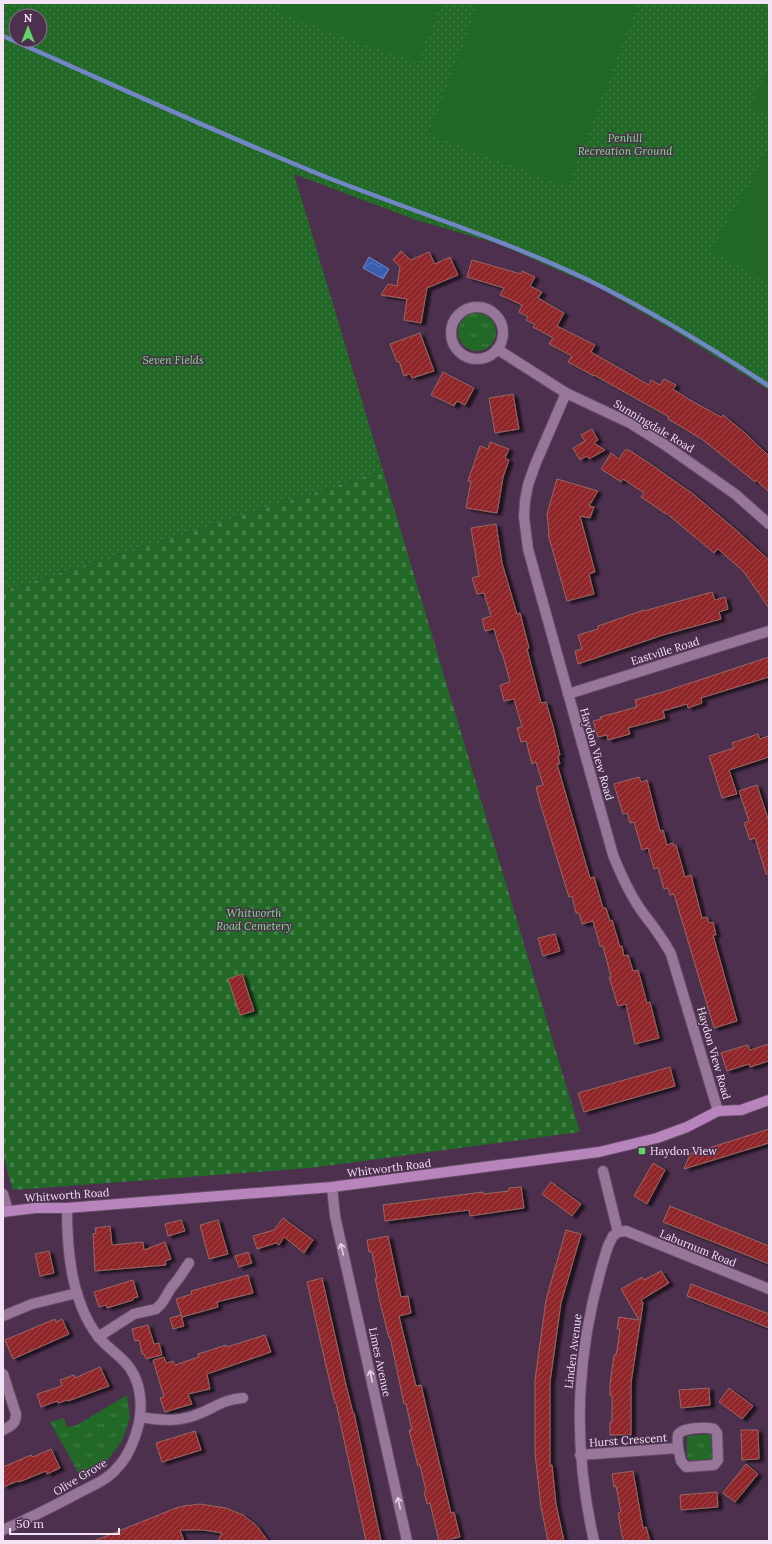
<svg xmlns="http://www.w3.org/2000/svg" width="772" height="1544" font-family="Lora,serif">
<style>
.grass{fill:url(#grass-tufts)}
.cemetery{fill:url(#cemetery-stones)}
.park{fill:url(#park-dots);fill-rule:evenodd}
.pitch{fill:#226927}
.water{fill:url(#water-waves);stroke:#7286c6}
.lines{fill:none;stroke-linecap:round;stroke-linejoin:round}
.stream{stroke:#7286c6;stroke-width:4.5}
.building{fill:url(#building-hatch);stroke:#986763;filter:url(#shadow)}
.minor-casing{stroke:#644c66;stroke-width:12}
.major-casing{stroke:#644c66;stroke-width:12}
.minor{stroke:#977699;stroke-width:10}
.major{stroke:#b884bc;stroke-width:10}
.oneway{stroke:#e6d2e7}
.poi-dot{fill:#63d468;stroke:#4c304e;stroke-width:1.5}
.labels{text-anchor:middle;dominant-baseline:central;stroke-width:3;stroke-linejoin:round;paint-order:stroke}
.park-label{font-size:11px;font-style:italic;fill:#7be47f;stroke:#4c304e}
.street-label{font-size:11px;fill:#f4e2f5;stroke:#4c304e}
.poi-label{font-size:11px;fill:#f4e2f5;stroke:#4c304e;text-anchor:start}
</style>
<defs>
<pattern id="grass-tufts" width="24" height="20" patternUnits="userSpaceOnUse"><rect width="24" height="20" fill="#226927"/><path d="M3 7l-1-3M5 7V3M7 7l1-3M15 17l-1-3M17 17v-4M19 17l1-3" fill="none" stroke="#437e47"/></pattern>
<pattern id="cemetery-stones" width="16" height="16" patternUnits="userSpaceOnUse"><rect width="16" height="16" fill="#226927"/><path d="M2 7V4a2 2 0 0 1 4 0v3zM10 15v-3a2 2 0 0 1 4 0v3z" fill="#437e47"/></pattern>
<pattern id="park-dots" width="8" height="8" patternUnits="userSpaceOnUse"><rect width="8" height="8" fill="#226927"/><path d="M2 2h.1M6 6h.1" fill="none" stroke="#437e47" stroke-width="1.8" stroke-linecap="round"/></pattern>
<pattern id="water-waves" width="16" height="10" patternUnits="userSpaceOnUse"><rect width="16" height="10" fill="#3a5eb2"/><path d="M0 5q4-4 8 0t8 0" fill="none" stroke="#5775bd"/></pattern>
<pattern id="building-hatch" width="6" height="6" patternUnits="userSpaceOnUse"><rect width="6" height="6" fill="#902829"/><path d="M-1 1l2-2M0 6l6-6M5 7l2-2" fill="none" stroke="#a04749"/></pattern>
<filter id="shadow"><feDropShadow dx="4.5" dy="2.5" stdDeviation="1" flood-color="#0009"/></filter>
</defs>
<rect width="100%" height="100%" fill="#4c304e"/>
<g class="grass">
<circle cx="477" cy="332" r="19"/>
<polygon points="127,1395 130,1418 122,1441 106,1462 82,1479 50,1422 64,1418 67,1427 77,1425"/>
<polygon points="710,1434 711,1438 712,1459 690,1461 687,1457 687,1436"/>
</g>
<polygon class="cemetery" points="383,471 580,1132 311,1168 13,1190 3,1155 3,591"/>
<path class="park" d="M 3,3 L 769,3 L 769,390 L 675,331 L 596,286 L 562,272 L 513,250 L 492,242 L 416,220 L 294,174 L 383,471 L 3,591 ZM 16,16 L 40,16 L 40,40 L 16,40 Z"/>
<g class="pitch">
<polygon points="282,3 440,3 418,63 278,13"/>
<polygon points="479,3 638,3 568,187 429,134"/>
<polygon points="769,68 769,117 750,108"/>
<polygon points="769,150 769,284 711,250"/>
</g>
<polygon class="water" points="369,257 389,269 383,279 363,268"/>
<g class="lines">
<path class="stream" d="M 3,36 C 110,83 217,133 326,177 C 412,211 502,239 586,279 C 650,310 710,347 769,386"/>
</g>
<g class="building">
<polygon points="401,251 411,260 429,252 435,264 450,257 458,275 427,288 421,323 404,320 407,299 381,295 388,284 397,286 400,267 393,260"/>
<polygon points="472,260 521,274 522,271 535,277 530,286 542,292 538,298 564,313 557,326 595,345 591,352 649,385 651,380 660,385 664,379 676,385 673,389 690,400 721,417 723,415 745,433 769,456 769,492 756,480 755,482 703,440 668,419 669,417 594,375 594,376 568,362 572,356 549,344 553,338 533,327 535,325 526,320 528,317 519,312 522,305 500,295 504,288 467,277"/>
<polygon points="420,333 434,371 412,378 410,374 404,376 399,361 397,362 390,344"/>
<polygon points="443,372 474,388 465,405 457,401 454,406 431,395"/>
<polygon points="513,394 519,429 495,433 489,398"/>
<polygon points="592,429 598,440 594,443 605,450 589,459 587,456 580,460 573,448 585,441 581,435"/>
<polygon points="490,442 509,449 505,458 509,460 503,477 497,513 466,508 471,481 468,481 480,446 488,449"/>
<polygon points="625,450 629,450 649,463 693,494 735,529 769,560 769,608 744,572 718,549 714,553 666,513 666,514 641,497 644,493 623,479 621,482 601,469 611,453 619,459"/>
<polygon points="557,479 598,491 589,506 594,507 590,518 580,516 595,572 589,574 594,594 567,601 548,534 549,534 547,514"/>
<polygon points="496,524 502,563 517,614 520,613 529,648 527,649 541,703 546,702 553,726 560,755 558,756 560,764 557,764 590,878 594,877 603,908 606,908 610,921 612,920 620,947 622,946 624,956 628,955 633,971 638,970 647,1003 650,1002 659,1038 635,1044 626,1004 618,1006 609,977 611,977 603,946 600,946 593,921 582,924 579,913 576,913 572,896 569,897 540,803 536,787 543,785 536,762 532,764 526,741 521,742 517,728 522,727 514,699 504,701 500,685 510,682 502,652 501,653 494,629 485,631 482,619 491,616 484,593 477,594 472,578 479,576 471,528"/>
<polygon points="712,592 715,600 725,597 728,609 719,612 721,619 663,635 578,664 575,651 582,649 578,635 598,629 598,626 644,610 644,611"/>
<polygon points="769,657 769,677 701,698 702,703 688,708 687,704 663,711 665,718 628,728 630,734 608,740 607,735 598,737 593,721 601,719 600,717 637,707 635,700 663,692"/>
<polygon points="758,734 760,739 769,736 769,757 729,770 737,794 722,798 709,756 734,748 732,743"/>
<polygon points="639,777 641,782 647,780 660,831 663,830 667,845 673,843 674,846 676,845 685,877 691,875 702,918 707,917 709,923 713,922 716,935 713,935 737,1021 714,1028 674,894 670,895 668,888 664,889 658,868 654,869 648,848 642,850 634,822 630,823 627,813 623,814 614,784"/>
<polygon points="757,785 769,822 769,874 766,874 755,838 750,840 744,823 749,821 739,791"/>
<polygon points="555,934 560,951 543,956 538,938"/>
<polygon points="242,974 254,1011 240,1015 228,979"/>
<polygon points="769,1044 769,1061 750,1067 749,1064 727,1071 721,1053 744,1046 748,1045 750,1050"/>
<polygon points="670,1067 675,1086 584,1112 578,1093"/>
<polygon points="769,1129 769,1143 684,1169 690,1154"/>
<polygon points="653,1163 665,1170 647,1204 634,1196"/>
<polygon points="551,1182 581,1204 572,1216 542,1194"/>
<polygon points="521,1187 524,1208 470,1216 469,1210 385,1221 383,1205 483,1192 483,1194 509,1191 509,1188"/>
<polygon points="670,1206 769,1246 769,1264 663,1222"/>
<polygon points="283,1218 313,1240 304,1253 284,1237 279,1245 276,1243 257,1249 253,1236 274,1230"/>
<polygon points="181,1220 185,1231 168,1236 165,1224"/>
<polygon points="218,1220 228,1254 209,1259 200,1225"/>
<polygon points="110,1226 112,1245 143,1242 144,1250 165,1242 171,1259 165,1261 166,1265 95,1271 93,1234 96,1233 95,1228"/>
<polygon points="566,1230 581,1234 561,1303 550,1382 550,1466 552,1465 556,1504 564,1541 548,1541 541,1507 535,1453 535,1380 546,1300"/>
<polygon points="388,1236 401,1297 408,1296 411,1313 399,1316 416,1386 421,1385 451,1513 454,1512 460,1537 451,1539 451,1541 439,1541 430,1503 427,1504 424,1492 426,1491 420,1465 418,1466 409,1430 412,1430 406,1404 404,1404 390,1337 389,1338 380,1302 375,1278 377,1278 372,1252 369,1252 367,1240"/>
<polygon points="49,1251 54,1273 40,1276 35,1254"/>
<polygon points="248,1252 252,1263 239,1267 235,1256"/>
<polygon points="661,1271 669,1283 641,1300 643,1303 631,1383 631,1435 610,1435 610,1422 612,1422 612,1395 610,1395 610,1384 614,1355 616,1355 618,1344 620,1329 617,1329 619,1317 639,1320 621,1289 642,1277 644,1280"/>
<polygon points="248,1275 253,1293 217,1302 218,1307 182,1317 176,1299 192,1294 191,1291"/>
<polygon points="322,1278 346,1385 353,1413 354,1413 381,1541 366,1541 336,1403 335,1403 327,1370 307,1282"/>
<polygon points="133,1280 138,1297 133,1298 133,1300 107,1308 106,1305 99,1307 94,1292"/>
<polygon points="691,1284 769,1314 769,1328 687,1296"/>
<polygon points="181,1315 184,1326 173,1329 170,1318"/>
<polygon points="55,1319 56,1322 62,1319 69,1334 13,1359 5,1340"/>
<polygon points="148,1325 154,1344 159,1343 162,1355 146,1359 144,1354 142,1354 139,1340 135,1341 132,1329"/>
<polygon points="265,1335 271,1352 207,1374 210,1389 188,1394 192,1404 165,1412 160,1398 164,1397 153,1360 164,1357 166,1363 173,1361 175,1365 199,1357 198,1354 211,1350 226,1345 227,1347"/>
<polygon points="100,1367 109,1386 68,1401 68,1400 58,1403 57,1401 41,1407 37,1394 62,1386 60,1380 74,1375 75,1378"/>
<polygon points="709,1388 710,1405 681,1408 679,1390"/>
<polygon points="729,1388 753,1406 742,1419 719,1402"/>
<polygon points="741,1430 758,1430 759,1459 742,1460"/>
<polygon points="195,1431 201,1450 162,1462 156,1443"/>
<polygon points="51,1449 60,1468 47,1474 46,1471 19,1482 18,1481 3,1487 3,1467 31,1455 33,1457"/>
<polygon points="746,1464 758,1474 735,1502 723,1493"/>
<polygon points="633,1471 643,1528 646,1527 650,1541 624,1541 622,1536 618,1513 621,1512 616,1486 614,1487 612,1474"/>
<polygon points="717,1492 718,1507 681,1510 680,1495"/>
<polygon points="200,1504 226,1508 243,1515 257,1526 268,1541 218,1541 222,1533 203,1530 180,1530 184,1541 94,1541 176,1508 184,1506"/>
</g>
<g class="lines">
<defs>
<g id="minor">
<circle cx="477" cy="333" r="26"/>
<polyline points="497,349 566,393 630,423 665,445 735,494 769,524"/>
<path d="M 566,393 L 535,465 L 528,485 L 525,501 L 524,517 L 528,549 L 613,855 C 621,875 630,895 643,913 C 654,927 662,937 671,954 L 718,1111"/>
<polyline points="568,694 769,631"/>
<polyline points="332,1187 335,1216 407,1541"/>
<polyline points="3,1194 8,1211"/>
<polyline points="618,1232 626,1231 769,1289"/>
<polyline points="3,1316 32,1304 77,1293"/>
<polyline points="98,1337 134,1314 156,1309 162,1303 171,1288 179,1278 189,1263"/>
<path d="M 3,1374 L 16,1414 C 16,1424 11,1426 3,1430"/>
<path d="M 140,1417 C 159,1420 175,1422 193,1416 C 212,1410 222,1399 243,1398"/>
<path d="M 580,1455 L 678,1448 C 678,1444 677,1439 678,1435 C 682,1427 707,1427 714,1429 L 717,1433 L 718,1460 L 714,1465 L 686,1467 L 681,1461 L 678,1448"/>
<path d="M 3,1530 C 30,1518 56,1505 82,1491 C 94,1485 108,1479 117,1468 C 129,1456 135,1439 139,1423 C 142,1408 141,1389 134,1375 C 126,1358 108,1350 97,1335 C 71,1300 67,1250 67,1208"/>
<path d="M 594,1541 C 571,1440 576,1345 608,1246 L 613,1236 L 618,1232 L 603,1171"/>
</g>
<polyline id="major" points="3,1212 35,1208 67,1208 332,1187 599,1152 657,1138 687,1127 718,1111 741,1110 769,1100"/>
</defs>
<use href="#minor" class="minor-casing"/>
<use href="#major" class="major-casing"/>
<use href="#minor" class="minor"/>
<use href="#major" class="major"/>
</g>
<defs><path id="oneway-shaft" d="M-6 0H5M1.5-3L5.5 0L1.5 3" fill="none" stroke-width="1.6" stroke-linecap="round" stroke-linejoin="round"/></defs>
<g class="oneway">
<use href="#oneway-shaft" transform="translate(342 1249) rotate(-103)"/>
<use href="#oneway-shaft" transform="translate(371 1376) rotate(-102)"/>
<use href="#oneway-shaft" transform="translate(399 1503) rotate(-102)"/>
</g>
<rect class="poi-dot" x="638" y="1147" width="8" height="8" rx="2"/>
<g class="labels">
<g class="park-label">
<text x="625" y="138">Penhill<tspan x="625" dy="13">Recreation Ground</tspan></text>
<text x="173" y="360">Seven Fields</text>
<text x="254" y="913">Whitworth<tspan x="254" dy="13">Road Cemetery</tspan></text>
</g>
<g class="street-label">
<text transform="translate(654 426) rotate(31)">Sunningdale Road</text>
<text transform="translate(665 651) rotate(-17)">Eastville Road</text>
<text transform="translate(597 754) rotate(74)">Haydon View Road</text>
<text transform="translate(714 1053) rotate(74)">Haydon View Road</text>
<text transform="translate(389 1168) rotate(-7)">Whitworth Road</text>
<text transform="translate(67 1195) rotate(-4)">Whitworth Road</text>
<text transform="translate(698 1248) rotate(22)">Laburnum Road</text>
<text transform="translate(573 1351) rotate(-83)">Linden Avenue</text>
<text transform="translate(380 1362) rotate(78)">Limes Avenue</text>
<text transform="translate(628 1440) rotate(-4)">Hurst Crescent</text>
<text transform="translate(80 1477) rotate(-31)">Olive Grove</text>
</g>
<g class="poi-label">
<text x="650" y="1151">Haydon View</text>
</g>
</g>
<rect width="772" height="1544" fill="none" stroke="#f4e2f5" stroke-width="8"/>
<g transform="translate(28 28)"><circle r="19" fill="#4c304e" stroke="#8f7791"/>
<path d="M0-3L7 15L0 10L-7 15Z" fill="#63d468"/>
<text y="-6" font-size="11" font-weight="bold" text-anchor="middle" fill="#f4e2f5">N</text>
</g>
<path d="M10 1528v6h109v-6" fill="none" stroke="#f4e2f5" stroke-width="2"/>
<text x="16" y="1528" font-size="12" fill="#f4e2f5" stroke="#4c304e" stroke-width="3" paint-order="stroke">50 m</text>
</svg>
